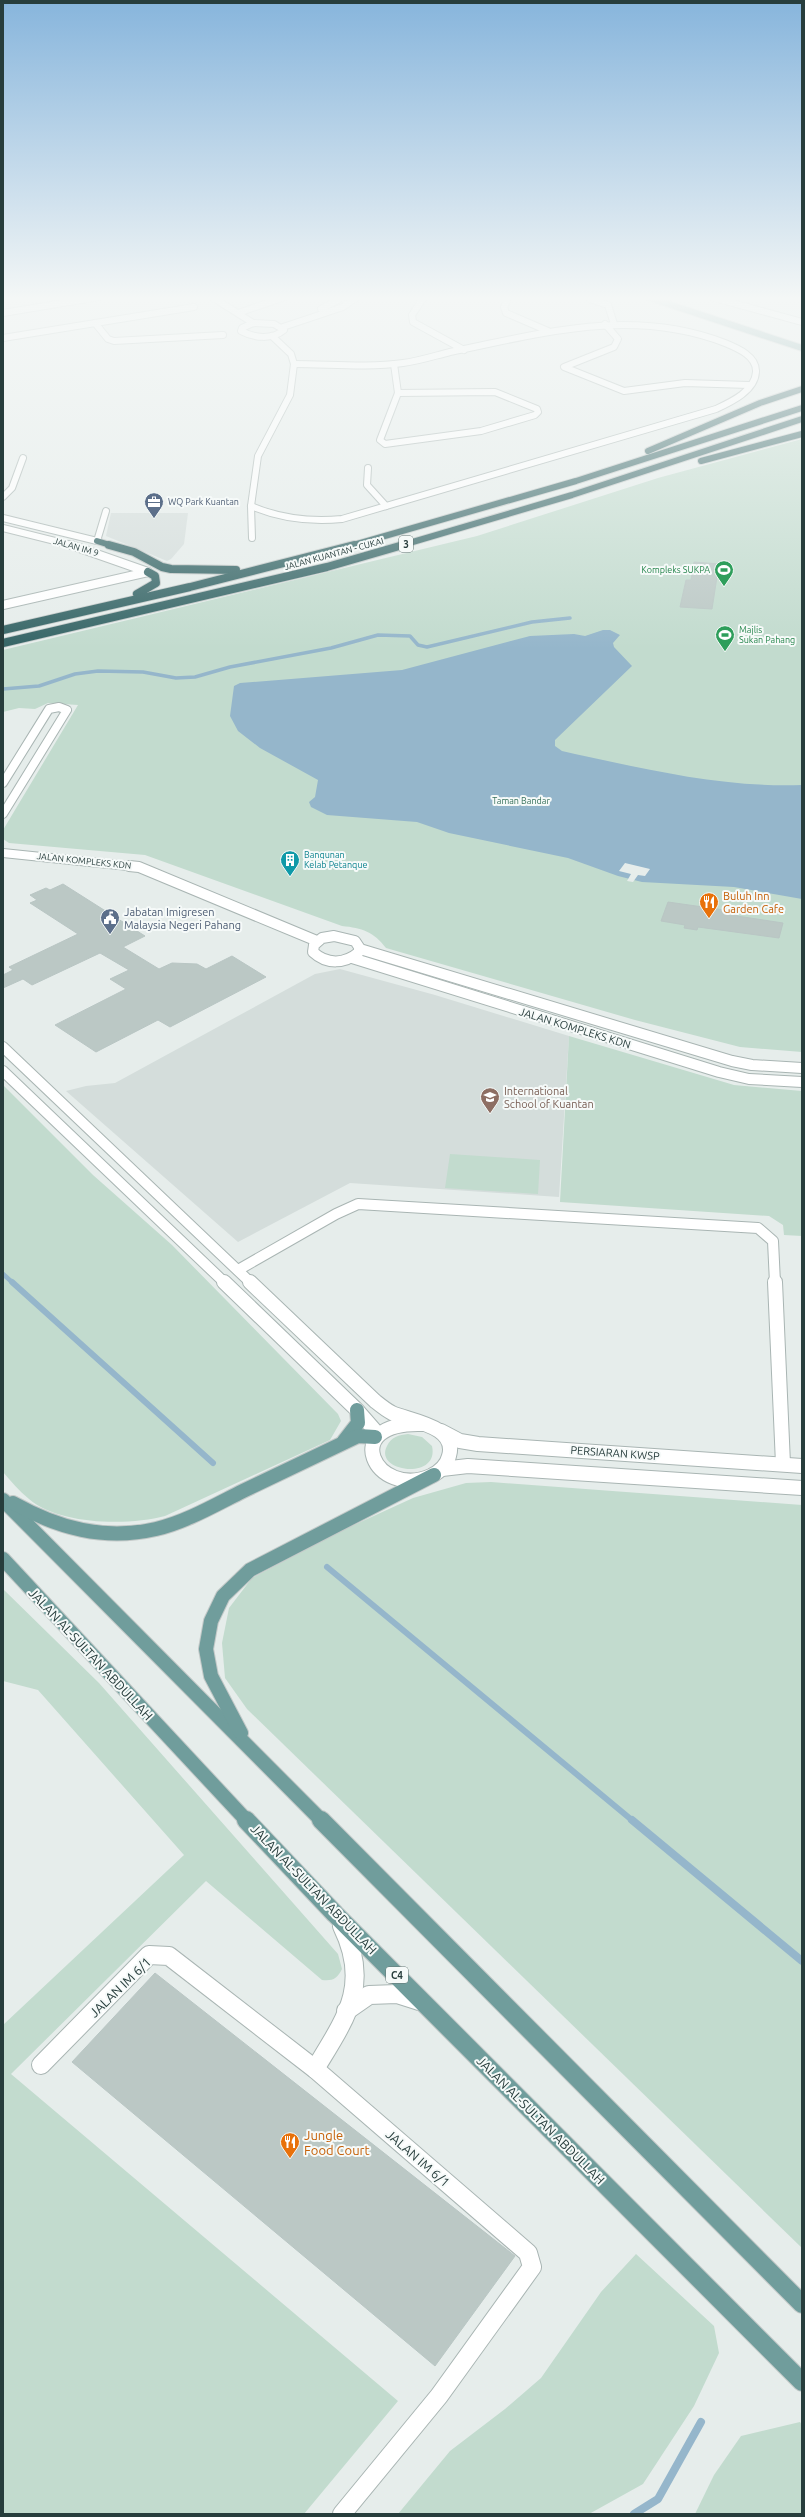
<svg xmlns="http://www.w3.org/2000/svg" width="805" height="2517" font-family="Ubuntu,sans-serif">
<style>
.built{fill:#d4dddb}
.green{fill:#c2dbce}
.water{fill:#95b6cb}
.pier{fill:#e6edeb}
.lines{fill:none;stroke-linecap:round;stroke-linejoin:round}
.stream-far3{stroke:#95b6cb;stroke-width:3.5}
.stream-far2{stroke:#95b6cb;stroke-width:4.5}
.stream-far1{stroke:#95b6cb;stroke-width:6}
.stream{stroke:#95b6cb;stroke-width:8}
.building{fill:#bbc8c5;stroke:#b9c6c4}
.minor-far4-casing{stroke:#a9b5b3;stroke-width:8}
.minor-far3-casing{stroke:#a9b5b3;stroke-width:10}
.minor-far2-casing{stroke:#a9b5b3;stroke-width:12}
.minor-far1-casing{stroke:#a9b5b3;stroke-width:16}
.minor-casing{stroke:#a9b5b3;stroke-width:20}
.major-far2-casing{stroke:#c3c9c8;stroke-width:8}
.major-far1-casing{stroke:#c3c9c8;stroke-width:16}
.major-casing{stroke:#c3c9c8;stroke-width:20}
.highway-far1-casing{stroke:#c3c9c8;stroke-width:8}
.highway-casing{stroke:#c3c9c8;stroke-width:10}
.minor-far4{stroke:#fff;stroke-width:6}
.minor-far3{stroke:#fff;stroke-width:8}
.minor-far2{stroke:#fff;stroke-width:10}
.minor-far1{stroke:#fff;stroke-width:14}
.minor{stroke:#fff;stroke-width:18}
.major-far2{stroke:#709d9c;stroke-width:6}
.major-far1{stroke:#709d9c;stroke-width:14}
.major{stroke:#709d9c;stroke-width:18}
.highway-far1{stroke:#366566;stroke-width:6}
.highway{stroke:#366566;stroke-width:8}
.labels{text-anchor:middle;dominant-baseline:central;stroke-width:4;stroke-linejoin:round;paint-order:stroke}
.far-service-label{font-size:9px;fill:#4e5e75;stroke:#f6faf9;text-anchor:start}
.far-street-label{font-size:9px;fill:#273d3c;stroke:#f6faf9}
.far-leisure-label{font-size:9px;fill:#27864d;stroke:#f6faf9;text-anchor:end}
.far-park-label{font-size:9px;fill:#356f59;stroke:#f6faf9}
.far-culture-label{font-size:9px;fill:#0d838f;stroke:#f6faf9;text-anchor:start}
.shield{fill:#f6faf9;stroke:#657675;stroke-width:1}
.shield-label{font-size:10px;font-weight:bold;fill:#273d3c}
.food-label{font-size:11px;fill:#c56008;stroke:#f6faf9;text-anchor:start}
.service-label{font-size:11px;fill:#4e5e75;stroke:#f6faf9;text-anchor:start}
.street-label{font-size:11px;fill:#273d3c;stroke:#f6faf9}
.education-label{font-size:11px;fill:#785e54;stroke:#f6faf9;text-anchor:start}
.near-street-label{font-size:13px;fill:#273d3c;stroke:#f6faf9}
.near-food-label{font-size:13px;fill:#c56008;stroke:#f6faf9;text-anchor:start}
</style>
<rect width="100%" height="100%" fill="#e6edeb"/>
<g class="built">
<polygon points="111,513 188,513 184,544 171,559 167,561 106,536"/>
<polygon points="340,969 435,995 569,1036 559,1197 350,1183 238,1242 66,1091 86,1086 115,1083 315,974"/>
</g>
<g class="green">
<path d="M 802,439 L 802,1052 L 740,1047 L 635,1020 L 386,948 C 374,932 362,928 342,926 L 145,855 L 9,843 L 3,839 L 3,830 L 78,705 L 48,703 L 35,709 L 19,708 L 3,712 L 3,650 L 477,536 L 658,478 Z"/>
<polygon points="569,1036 734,1085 802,1091 802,1236 784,1235 783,1225 769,1216 560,1202"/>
<path d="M 3,1085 L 93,1175 L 172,1245 L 338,1414 L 341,1421 L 330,1440 L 165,1516 C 128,1526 59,1525 29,1499 C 19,1491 11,1481 3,1472 Z"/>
<polygon points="450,1154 540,1160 538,1194 445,1188"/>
<path d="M 408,1434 L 422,1437 L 432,1446 C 440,1481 373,1472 387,1446 C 391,1437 399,1435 408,1434 Z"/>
<polygon points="491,1482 802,1505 802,2248 247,1709 225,1678 222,1643 229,1608 252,1578 343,1530 413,1498 466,1483"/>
<path d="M 3,1589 L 99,1683 L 338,1954 L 342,1969 C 337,1979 333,1981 322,1980 L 206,1881 L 11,2074 L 398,2401 L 304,2514 L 3,2514 L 3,2025 L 184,1855 L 38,1690 L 3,1681 Z"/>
<polygon points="636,2254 714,2326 719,2353 694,2406 643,2484 589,2514 398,2514 450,2451 505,2409 541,2378 601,2292"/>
<polygon points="800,2422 802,2425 802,2514 695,2514 714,2475 741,2436"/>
</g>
<path class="water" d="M 603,630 L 610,630 L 620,635 L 613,643 L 614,647 L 632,666 L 555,740 L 555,746 L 562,751 L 575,754 C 650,770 725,788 802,785 L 802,899 L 734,887 L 642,882 L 618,876 L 568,858 L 449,833 L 417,822 L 327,815 L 311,807 L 309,802 L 315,797 L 318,780 L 260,748 L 238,731 L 230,716 L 234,686 L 240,683 L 402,670 L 530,636 L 574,634 L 585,636 Z"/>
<polygon class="pier" points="625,863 650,869 645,876 638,875 633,882 627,881 631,874 619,871"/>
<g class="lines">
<polyline class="stream-far3" points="3,689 39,686 75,674 98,671 143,672 176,678 195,677 230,667 331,648 378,635 410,636 418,645 427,647 532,622 570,618"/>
<polyline class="stream-far2" points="3,1274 13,1283"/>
<g class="stream-far1">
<polyline points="12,1282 213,1463"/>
<polyline points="327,1567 633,1821"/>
</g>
<g class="stream">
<polyline points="632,1820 802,1961"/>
<polyline points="634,2514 658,2499 701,2422"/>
</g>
</g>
<g class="building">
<polygon points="694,562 719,564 712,609 680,607 686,580 691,580"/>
<polygon points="63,884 145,936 123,947 159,969 172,963 197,964 206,969 232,956 266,977 170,1027 158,1020 96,1052 55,1025 126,989 110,979 129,970 100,953 32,985 23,979 3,988 3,975 13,970 9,967 78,934 30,903 37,900 30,895 46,888 50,890"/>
<polygon points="668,902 738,912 737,916 783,923 779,938 698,927 697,930 684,928 685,925 661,921"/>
<polygon points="155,1973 515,2256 435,2366 72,2062"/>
</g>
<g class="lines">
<defs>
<g id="minor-far4">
<polyline points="212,297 253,323"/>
<polyline points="424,297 412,315 413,322 464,350"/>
<polyline points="509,297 504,307 506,313 548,331"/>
<polyline points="711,297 802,322"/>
<polyline points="589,299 608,305 614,324"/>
<polyline points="321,309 343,297"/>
<polyline points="3,313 99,297"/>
<polyline points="238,313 285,297"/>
<polyline points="95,323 108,339 114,341 223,335"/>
<path d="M 253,323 L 274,324 L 284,330 C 272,340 254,338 241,331 L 242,328 Z"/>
<polyline points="605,324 618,339 614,347 564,367 624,391 685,383 749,385"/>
<polyline points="283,327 343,307 357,297"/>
<polyline points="3,338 194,307"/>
<polyline points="394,364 398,393"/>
<polygon points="495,392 537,409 538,412 535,415 481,431 385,444 380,440 398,393"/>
<polyline points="368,468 367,485 386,506"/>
<polyline points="3,497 12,488 23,458"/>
<path d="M 251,506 C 281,519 310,522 342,519 L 716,409 C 731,402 755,391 756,372 C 757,356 737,348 725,343 C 632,307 543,333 450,352 C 434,356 419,361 403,363 C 367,368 330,364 294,364"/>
<polyline points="3,518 97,541 106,511"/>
<polyline points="3,528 75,546"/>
<polyline points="252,538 251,506 258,456 290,395 294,364 291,354 272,336"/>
</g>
<g id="minor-far3">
<polyline points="71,545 148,572"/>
<polyline points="3,605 148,572"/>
<polyline points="3,783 49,709 59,707 67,710 3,814"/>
<polyline points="3,853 138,867"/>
</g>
<g id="minor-far2">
<polyline points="129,866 139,867 317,941"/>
<path d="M 334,936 L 355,941 L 359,947 L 359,952 C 345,964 327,965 313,952 L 314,945 L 322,938 Z"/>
<polyline points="360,949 732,1061 752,1065 802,1068"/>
<polyline points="352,958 719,1072 749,1079 802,1082"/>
<polyline points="3,1047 251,1283"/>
<polyline points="3,1071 225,1283"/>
<polyline points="238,1270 336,1214 358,1204 758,1228 773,1241 775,1283"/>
</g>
<g id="minor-far1">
<polyline points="224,1282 357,1410 378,1434"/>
<path d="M 250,1282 L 375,1401 C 380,1405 386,1410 392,1413 C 410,1421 458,1426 449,1456 C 447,1465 439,1472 431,1476 C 376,1500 336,1421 423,1424"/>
<polyline points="775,1282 783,1464"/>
<polyline points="441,1431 460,1441 478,1444 802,1466"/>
<polyline points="442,1469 468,1466 802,1488"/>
</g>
<g id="minor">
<polyline points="346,2011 369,1995 397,1994 419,2001"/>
<polyline points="41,2065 149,1955 169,1956 315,2069 528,2253 532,2267 439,2396 342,2514"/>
<path d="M 315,2069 C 346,2018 371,1985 342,1926"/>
</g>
<polyline id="major-far2" points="647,297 802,348"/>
<g id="major-far1">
<polyline points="344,1441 358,1423 357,1410"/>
<polyline points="3,1500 322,1821"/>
<path d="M 13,1503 C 58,1528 104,1541 156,1529 C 186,1522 215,1505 243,1491 C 281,1473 320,1454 358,1436 L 375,1437"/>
<polyline points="3,1559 247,1821"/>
<polyline points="241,1733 211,1676 206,1649 211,1621 223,1596 250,1570 434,1475"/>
</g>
<g id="major">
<polyline points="246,1820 335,1914 802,2382"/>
<polyline points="321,1820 802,2304"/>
</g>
<g id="highway-far1">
<polyline points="648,451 760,403 802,389"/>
<polyline points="701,461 802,434"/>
<polyline points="97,541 113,546"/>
<polyline points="350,546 576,481 802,408"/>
<polyline points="399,546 572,495 802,419"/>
</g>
<g id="highway">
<polyline points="109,545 134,552 162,567 171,569 236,570"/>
<polyline points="137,594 156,583 155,576 148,572"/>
<polyline points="3,630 190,587 354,545"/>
<polyline points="3,643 327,567 403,545"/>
</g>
</defs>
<use href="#minor-far4" class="minor-far4-casing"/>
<use href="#minor-far3" class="minor-far3-casing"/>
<use href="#minor-far2" class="minor-far2-casing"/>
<use href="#minor-far1" class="minor-far1-casing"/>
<use href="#minor" class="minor-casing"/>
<use href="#major-far2" class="major-far2-casing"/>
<use href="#major-far1" class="major-far1-casing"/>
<use href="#major" class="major-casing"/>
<use href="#highway-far1" class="highway-far1-casing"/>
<use href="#highway" class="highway-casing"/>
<use href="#minor-far4" class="minor-far4"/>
<use href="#minor-far3" class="minor-far3"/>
<use href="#minor-far2" class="minor-far2"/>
<use href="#minor-far1" class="minor-far1"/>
<use href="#minor" class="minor"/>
<use href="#major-far2" class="major-far2"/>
<use href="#major-far1" class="major-far1"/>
<use href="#major" class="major"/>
<use href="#highway-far1" class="highway-far1"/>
<use href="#highway" class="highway"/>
</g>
<linearGradient id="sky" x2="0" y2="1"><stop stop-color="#87b5dc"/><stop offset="0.46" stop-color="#f4f7f6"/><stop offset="1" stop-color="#f4f7f6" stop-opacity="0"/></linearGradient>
<rect width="805" height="649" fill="url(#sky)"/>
<defs>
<symbol id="office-pin" viewBox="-11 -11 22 30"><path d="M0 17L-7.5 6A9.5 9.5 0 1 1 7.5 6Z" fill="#5c6f8a" stroke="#f6faf9"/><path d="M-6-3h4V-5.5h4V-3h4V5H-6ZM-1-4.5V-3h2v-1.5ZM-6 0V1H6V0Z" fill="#fff"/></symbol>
<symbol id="stadium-pin" viewBox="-11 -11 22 30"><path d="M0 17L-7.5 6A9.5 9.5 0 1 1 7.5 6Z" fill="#2e9e5b" stroke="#f6faf9"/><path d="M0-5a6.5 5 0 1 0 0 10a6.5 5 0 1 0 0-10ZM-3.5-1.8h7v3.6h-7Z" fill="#fff"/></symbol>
<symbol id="building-pin" viewBox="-11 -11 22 30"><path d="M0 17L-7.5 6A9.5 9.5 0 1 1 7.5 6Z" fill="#0f9aa8" stroke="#f6faf9"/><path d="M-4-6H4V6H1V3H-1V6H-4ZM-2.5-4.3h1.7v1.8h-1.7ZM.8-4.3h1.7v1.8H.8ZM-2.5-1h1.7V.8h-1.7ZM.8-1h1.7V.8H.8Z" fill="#fff"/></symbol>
<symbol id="restaurant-pin" viewBox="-11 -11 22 30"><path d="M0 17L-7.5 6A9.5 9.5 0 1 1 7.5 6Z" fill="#e8710a" stroke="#f6faf9"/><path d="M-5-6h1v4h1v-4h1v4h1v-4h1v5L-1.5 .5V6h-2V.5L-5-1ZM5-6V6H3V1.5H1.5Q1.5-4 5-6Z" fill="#fff"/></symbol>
<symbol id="civic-pin" viewBox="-11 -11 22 30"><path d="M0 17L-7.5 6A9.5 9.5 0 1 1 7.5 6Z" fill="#5c6f8a" stroke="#f6faf9"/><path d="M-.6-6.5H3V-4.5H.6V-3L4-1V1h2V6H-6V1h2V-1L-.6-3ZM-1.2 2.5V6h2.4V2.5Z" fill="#fff"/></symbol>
<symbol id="school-pin" viewBox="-11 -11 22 30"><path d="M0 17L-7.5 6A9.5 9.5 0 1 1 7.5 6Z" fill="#8d6e63" stroke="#f6faf9"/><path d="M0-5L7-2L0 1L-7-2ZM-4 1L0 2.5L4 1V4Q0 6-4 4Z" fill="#fff"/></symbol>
</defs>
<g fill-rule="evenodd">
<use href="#office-pin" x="143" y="491" width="22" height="30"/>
<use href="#stadium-pin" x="713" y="559" width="22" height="30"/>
<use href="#stadium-pin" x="714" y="624" width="22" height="30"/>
<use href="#building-pin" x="279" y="849" width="22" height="30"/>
<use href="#restaurant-pin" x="698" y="891" width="22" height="30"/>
<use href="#civic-pin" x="99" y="907" width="22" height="30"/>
<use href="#school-pin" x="479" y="1086" width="22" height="30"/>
<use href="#restaurant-pin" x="279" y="2131" width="22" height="30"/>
</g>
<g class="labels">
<g class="far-service-label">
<text x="168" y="502">WQ Park Kuantan</text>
</g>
<g class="far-street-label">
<text transform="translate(76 547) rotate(16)">JALAN IM 9</text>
<text transform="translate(334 554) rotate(-15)">JALAN KUANTAN - CUKAI</text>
<text transform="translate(84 861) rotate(6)">JALAN KOMPLEKS KDN</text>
</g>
<g class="far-leisure-label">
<text x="710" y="570">Kompleks SUKPA</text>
<text x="739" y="630" text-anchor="start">Majlis<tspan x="739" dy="10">Sukan Pahang</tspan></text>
</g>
<g class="far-park-label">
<text x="521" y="801">Taman Bandar</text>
</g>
<g class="far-culture-label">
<text x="304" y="855">Bangunan<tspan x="304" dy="10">Kelab Petanque</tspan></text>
</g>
<g class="shield">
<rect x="399" y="536" width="14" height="16" rx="3"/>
<rect x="386" y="1967" width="22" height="16" rx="3"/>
</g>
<g class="shield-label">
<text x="406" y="544">3</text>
<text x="397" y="1975">C4</text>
</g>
<g class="food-label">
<text x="723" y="896">Buluh Inn<tspan x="723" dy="13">Garden Cafe</tspan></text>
</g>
<g class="service-label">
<text x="124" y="912">Jabatan Imigresen<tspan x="124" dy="13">Malaysia Negeri Pahang</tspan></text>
</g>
<g class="street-label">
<text transform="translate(575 1028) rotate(17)">JALAN KOMPLEKS KDN</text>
<text transform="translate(615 1453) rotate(4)">PERSIARAN KWSP</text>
</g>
<g class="education-label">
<text x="504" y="1091">International<tspan x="504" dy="13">School of Kuantan</tspan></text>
</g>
<g class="near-street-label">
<text transform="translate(91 1654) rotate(47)">JALAN AL-SULTAN ABDULLAH</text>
<text transform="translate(314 1889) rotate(46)">JALAN AL-SULTAN ABDULLAH</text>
<text transform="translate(120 1987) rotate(-44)">JALAN IM 6/1</text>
<text transform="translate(541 2120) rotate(45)">JALAN AL-SULTAN ABDULLAH</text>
<text transform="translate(418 2158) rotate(41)">JALAN IM 6/1</text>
</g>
<g class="near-food-label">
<text x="304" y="2135">Jungle<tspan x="304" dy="15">Food Court</tspan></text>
</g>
</g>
<rect width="805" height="2517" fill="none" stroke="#273d3c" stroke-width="8"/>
</svg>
